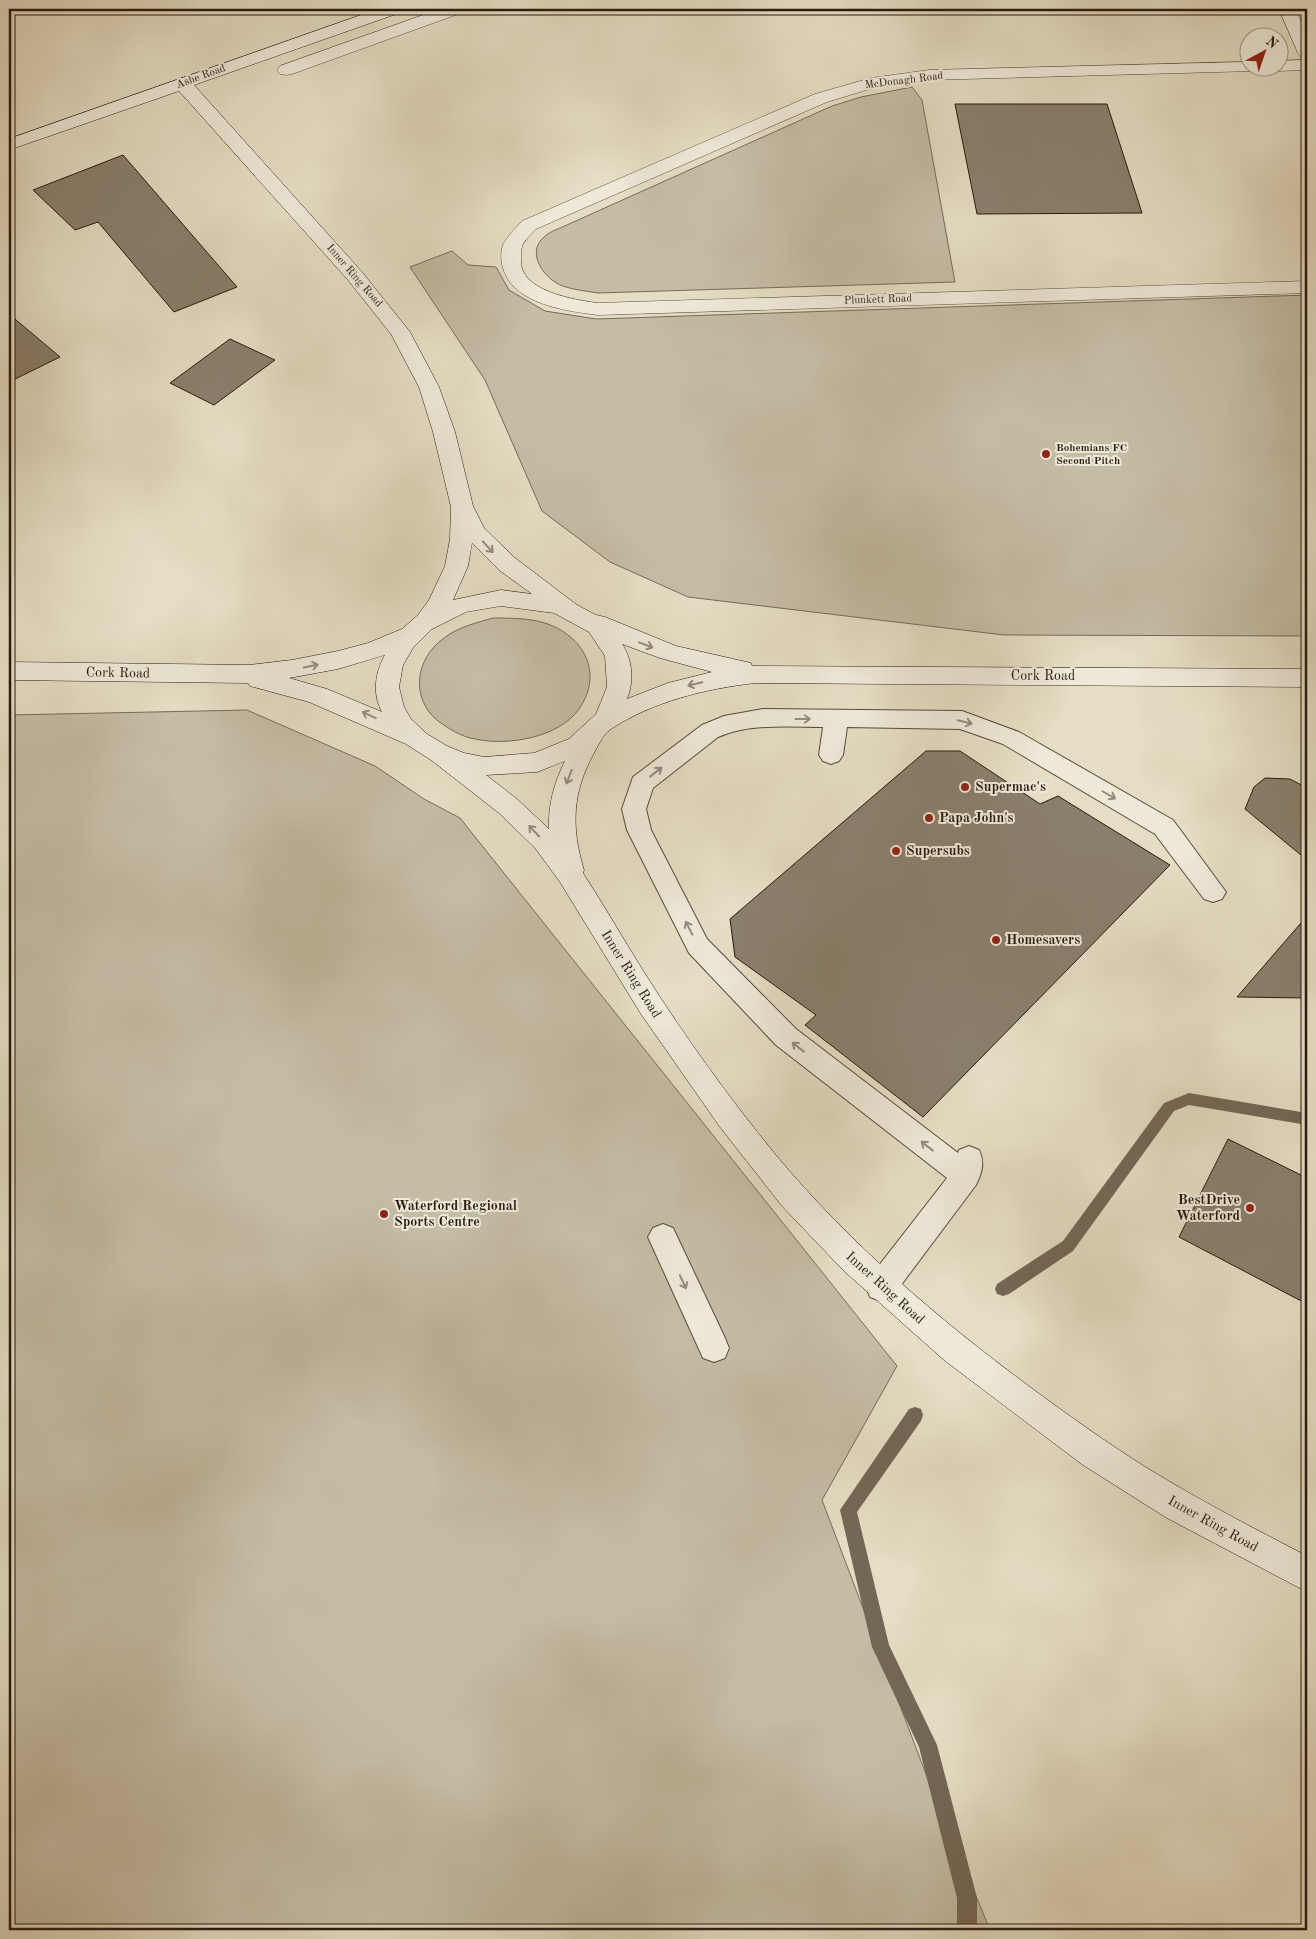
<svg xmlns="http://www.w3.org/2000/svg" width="1316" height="1939" font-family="'Old Standard TT',serif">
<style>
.green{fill:#c5bca5;stroke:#766b5a}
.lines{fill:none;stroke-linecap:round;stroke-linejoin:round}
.stream{fill:#736756;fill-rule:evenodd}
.building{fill:#8a7f6d;stroke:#281a0e}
.lane-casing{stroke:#574b3c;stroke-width:2}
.street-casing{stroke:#574b3c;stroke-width:1}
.secondary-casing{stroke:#281a0e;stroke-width:1}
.lane{fill:#eee9d9;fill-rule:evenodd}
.street{fill:#eee9d9;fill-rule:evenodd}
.secondary{fill:#eee9d9;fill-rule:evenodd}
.oneway{stroke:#958c7e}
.poi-dot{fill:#8f2418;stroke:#eee9d9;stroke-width:2}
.labels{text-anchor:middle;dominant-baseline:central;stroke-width:4;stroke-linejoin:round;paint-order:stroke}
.far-street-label{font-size:11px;fill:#281a0e;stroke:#eee9d9}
.far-poi-label{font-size:11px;font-weight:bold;fill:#281a0e;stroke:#eee9d9;text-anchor:start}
.street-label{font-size:14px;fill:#281a0e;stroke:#eee9d9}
.poi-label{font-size:14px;font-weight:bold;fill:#281a0e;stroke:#eee9d9;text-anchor:start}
</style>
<rect width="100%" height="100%" fill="#e5ddc4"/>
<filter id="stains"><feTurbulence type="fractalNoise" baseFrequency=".004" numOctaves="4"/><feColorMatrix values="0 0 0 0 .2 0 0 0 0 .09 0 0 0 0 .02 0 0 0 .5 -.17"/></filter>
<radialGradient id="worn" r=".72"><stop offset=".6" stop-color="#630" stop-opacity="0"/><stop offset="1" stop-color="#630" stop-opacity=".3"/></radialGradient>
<g class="green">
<path d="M 912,87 L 922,100 L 955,282 L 598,293 C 587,291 573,290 563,286 C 545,280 525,253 544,237 C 550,231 561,228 569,224 L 832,106 L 861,97 Z"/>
<polygon points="452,251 468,265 496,267 509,290 545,311 596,319 1307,295 1307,636 1004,635 688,597 610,562 542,511 485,380 410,267"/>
<path d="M 493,618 C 510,618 528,618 545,623 C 584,636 604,673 579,709 C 559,738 507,746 475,739 C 462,737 449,729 438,721 C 410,698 415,659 444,638 C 458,627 476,623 493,618 Z"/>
<polygon points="247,710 375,766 424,799 460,818 897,1366 822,1500 929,1782 990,1930 9,1930 9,715"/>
</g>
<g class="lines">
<g class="stream">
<polygon points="1189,1093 1307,1113 1307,1125 1189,1105 1174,1111 1073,1251 1009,1294 1003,1296 997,1294 995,1289 997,1284 1063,1241 1164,1103"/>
<polygon points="915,1407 921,1409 923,1415 921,1421 857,1512 889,1645 937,1745 977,1898 977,1930 957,1930 957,1898 919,1747 872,1647 840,1510 909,1409"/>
</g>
</g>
<g class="building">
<polygon points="955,104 1107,104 1142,213 977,214"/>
<polygon points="123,155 237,287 174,312 98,222 75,230 33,190"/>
<polygon points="9,314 60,357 9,382"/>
<polygon points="230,339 275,360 214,405 170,383"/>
<polygon points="926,751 960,751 1040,804 1058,796 1170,865 923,1117 805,1025 816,1015 735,957 730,919"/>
<polygon points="1265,778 1290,779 1307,788 1307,860 1245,809 1254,787"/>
<polygon points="1307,916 1307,998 1237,997"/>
<polygon points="1228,1139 1307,1178 1307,1304 1179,1237"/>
</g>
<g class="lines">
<defs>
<g id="lane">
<path d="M 763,709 L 962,711 L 1019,732 L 1173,820 L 1226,892 L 1222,899 L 1213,902 L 1204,899 L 1155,834 L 1003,744 L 960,729 L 847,727 L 843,755 L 839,761 L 831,764 L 823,761 L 819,755 L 823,727 C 788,727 751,723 718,737 L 653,788 L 646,809 L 651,830 L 707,939 L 796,1029 L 958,1153 L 959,1150 L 969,1146 L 979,1150 C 985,1162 982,1173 976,1185 L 892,1297 L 881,1301 L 870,1297 L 866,1287 L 870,1277 L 947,1178 L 776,1045 L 689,953 L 627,830 L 622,809 L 633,777 L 702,725 L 724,716 Z"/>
<polygon points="663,1224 673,1228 725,1338 729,1348 725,1358 714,1362 703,1358 648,1237 653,1228"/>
</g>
<g id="street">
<polygon points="440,9 463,9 461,13 292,74 286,75 280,74 277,70 280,66"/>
<polygon points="1279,9 1295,9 1307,35 1307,58 1301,57 1298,53"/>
<polygon points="1307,60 1307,70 1278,71 1270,68 1278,68 1278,61"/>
<path d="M 1248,62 L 1248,68 L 1256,68 L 1254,71 L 929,80 L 873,88 L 827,102 L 536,229 C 532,234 526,238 523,244 C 521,248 521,254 521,259 C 518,291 575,300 598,303 L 1307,281 L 1307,293 L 598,315 C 568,311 516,305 504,271 C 501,263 500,254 503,245 C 507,236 516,228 522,221 L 815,94 L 871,78 L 929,70 Z"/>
</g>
<path id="secondary" d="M 378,9 L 401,9 L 399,13 L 194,85 L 362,272 L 410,332 L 439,387 L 455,432 L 473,506 L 484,528 L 515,558 L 577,605 L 596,615 L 605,617 L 676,646 L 751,663 L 752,666 L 1307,669 L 1307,687 L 755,683 C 705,689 654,701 611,729 C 603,734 599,744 594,753 C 572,793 571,827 584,870 L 583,873 C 605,907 625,942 647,977 C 686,1038 729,1098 775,1154 C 849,1243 937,1318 1030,1387 C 1068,1415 1107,1443 1147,1468 C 1199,1500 1253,1528 1307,1556 L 1307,1592 L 1167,1518 L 1083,1465 L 944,1360 L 844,1271 L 782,1206 L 720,1127 L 641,1014 L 560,882 L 535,848 L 499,813 L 431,760 L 406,744 L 309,702 L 250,686 L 248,683 L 9,680 L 9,662 L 249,665 L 292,660 L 338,651 L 368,643 L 402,629 L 418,615 L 429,600 L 445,566 L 450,539 L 451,507 L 433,432 L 419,387 L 391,334 L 348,280 L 179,91 L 9,150 L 9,139 ZM 472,543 L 499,570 L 532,594 L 501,590 L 453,600 L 468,566 ZM 501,606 L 554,613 L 589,632 L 605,656 L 607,687 L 596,714 L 569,739 L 534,753 L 484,757 L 464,753 L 447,746 L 427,734 L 411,719 L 404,707 L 399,687 L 403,665 L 413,648 L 432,629 L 466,612 ZM 622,644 L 660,658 L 712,672 L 668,683 L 627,699 C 634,682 633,660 622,644 ZM 385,655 C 375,672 372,694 382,712 L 327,689 L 289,678 L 338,669 ZM 565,761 C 554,783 548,805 549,829 L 517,799 L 486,775 L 537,772 Z"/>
</defs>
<use href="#lane" class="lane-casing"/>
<use href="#street" class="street-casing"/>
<use href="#secondary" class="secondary-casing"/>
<use href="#lane" class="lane"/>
<use href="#street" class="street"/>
<use href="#secondary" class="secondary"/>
</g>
<defs><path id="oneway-shaft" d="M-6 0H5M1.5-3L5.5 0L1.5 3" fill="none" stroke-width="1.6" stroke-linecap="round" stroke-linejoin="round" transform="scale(1.25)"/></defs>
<g class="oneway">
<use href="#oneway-shaft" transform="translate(488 547) rotate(47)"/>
<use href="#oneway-shaft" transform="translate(646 645) rotate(21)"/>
<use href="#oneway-shaft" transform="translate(311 666) rotate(-11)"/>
<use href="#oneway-shaft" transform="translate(695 684) rotate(167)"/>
<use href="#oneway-shaft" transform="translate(369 715) rotate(-155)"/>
<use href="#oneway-shaft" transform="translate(803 719)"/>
<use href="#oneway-shaft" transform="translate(965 722) rotate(14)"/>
<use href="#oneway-shaft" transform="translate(656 772) rotate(-38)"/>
<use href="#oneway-shaft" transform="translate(569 777) rotate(111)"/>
<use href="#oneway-shaft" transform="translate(1109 795) rotate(30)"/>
<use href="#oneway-shaft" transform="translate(534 831) rotate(-133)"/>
<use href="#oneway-shaft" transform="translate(689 928) rotate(-117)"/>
<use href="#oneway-shaft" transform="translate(798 1047) rotate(-142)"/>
<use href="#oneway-shaft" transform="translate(927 1146) rotate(-142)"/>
<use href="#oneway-shaft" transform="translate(683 1282) rotate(65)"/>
</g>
<g class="poi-dot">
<circle cx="1046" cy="454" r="5"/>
<circle cx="965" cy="787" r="5"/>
<circle cx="929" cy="818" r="5"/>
<circle cx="896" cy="851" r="5"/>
<circle cx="996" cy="940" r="5"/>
<circle cx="1250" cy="1208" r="5"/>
<circle cx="384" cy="1214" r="5"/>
</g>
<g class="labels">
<g class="far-street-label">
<text transform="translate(201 77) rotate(-20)">Ashe Road</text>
<text transform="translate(904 81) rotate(-7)">McDonagh Road</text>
<text transform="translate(354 276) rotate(49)">Inner Ring Road</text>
<text transform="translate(878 300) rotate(-2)">Plunkett Road</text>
</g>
<g class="far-poi-label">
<text x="1056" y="448">Bohemians FC<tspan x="1056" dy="13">Second Pitch</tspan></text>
</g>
<g class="street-label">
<text transform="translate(118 673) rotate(1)">Cork Road</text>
<text x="1043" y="676">Cork Road</text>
<text transform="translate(631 974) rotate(58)">Inner Ring Road</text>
<text transform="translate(885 1288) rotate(42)">Inner Ring Road</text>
<text transform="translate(1213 1524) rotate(29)">Inner Ring Road</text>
</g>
<g class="poi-label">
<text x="975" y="787">Supermac's</text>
<text x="939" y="818">Papa John's</text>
<text x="906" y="851">Supersubs</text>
<text x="1006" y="940">Homesavers</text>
<text x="1240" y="1200" text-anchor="end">BestDrive<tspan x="1240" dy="16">Waterford</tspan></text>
<text x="394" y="1206">Waterford Regional<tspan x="394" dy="16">Sports Centre</tspan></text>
</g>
</g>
<rect width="1316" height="1939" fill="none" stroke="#e5ddc4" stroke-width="30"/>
<rect x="10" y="10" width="1296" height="1919" fill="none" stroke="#281a0e" stroke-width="2.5"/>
<rect x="15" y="15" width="1286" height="1909" fill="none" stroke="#281a0e"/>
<g transform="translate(1264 52) rotate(40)"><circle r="24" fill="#eee9d9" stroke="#9f9688"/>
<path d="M0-4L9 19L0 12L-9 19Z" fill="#8f2418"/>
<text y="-8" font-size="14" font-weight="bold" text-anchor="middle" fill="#281a0e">N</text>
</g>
<rect width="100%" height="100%" filter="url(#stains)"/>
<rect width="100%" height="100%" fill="url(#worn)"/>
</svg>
